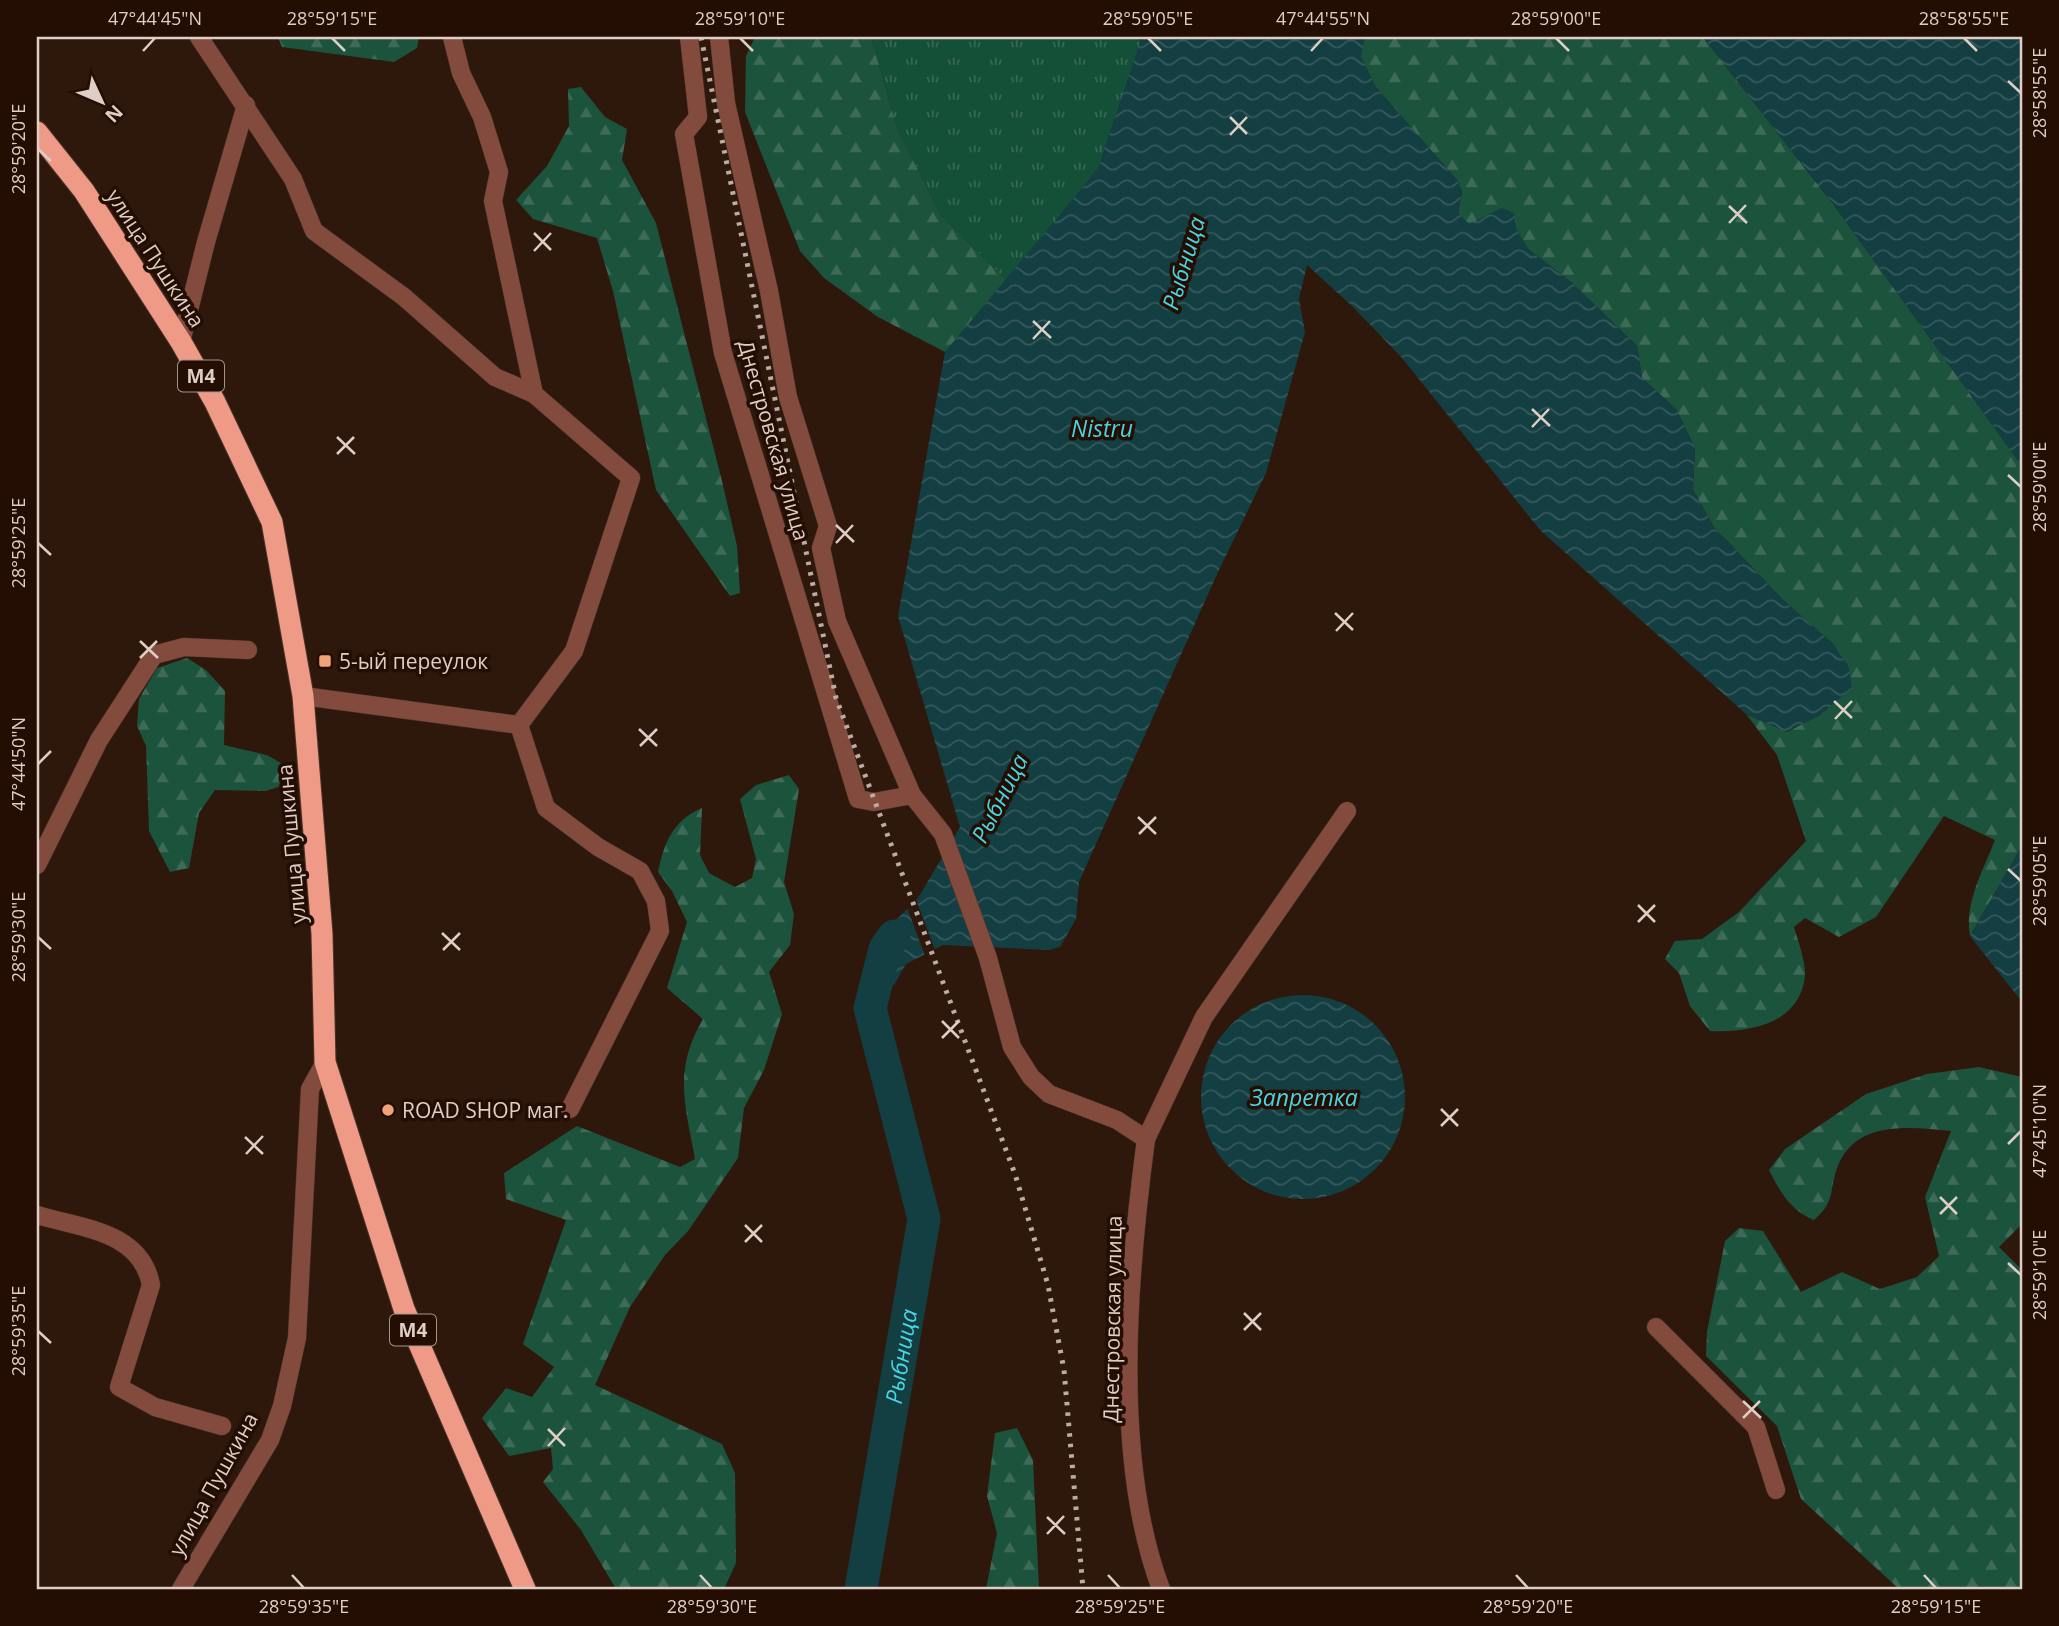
<svg xmlns="http://www.w3.org/2000/svg" width="2059" height="1626" font-family="'Open Sans',sans-serif">
<style>
.grass{fill:url(#grass-tufts)}
.forest{fill:url(#forest-firs)}
.water{fill:url(#water-waves)}
.pier{fill:#2e180c}
.lines{fill:none;stroke-linecap:round;stroke-linejoin:round}
.river{stroke:#133e42;stroke-width:33}
.minor-casing{stroke:#4a352a;stroke-width:19}
.highway-casing{stroke:#4a352a;stroke-width:23}
.minor{stroke:#834a3e;stroke-width:18}
.highway{stroke:#ef9a87;stroke-width:21}
.rail{stroke:#bdaca3;stroke-width:5;stroke-dasharray:3.5 7;stroke-linecap:butt}
.ticks{fill:none;stroke:#decec6;stroke-width:2.5}
.poi-dot{fill:#f1a27b;stroke:#240e04;stroke-width:2.5}
.labels{text-anchor:middle;dominant-baseline:central;stroke-width:7;stroke-linejoin:round;paint-order:stroke}
.shield{fill:#240e04;stroke:#a6948c;stroke-width:2}
.shield-label{font-size:19px;font-weight:bold;fill:#decec6}
.street-label{font-size:21px;fill:#decec6;stroke:#240e04}
.poi-label{font-size:21px;fill:#decec6;stroke:#240e04;text-anchor:start}
.water-label{font-size:23px;font-style:italic;fill:#49d4e2;stroke:#240e04}
.neatline{fill:none;stroke:#decec6;stroke-width:2.5}
.ticks-label{font-size:18px;text-anchor:middle;fill:#decec6}
</style>
<defs>
<pattern id="grass-tufts" width="24" height="20" patternUnits="userSpaceOnUse" patternTransform="scale(1.75)"><rect width="24" height="20" fill="#145038"/><path d="M3 7l-1-3M5 7V3M7 7l1-3M15 17l-1-3M17 17v-4M19 17l1-3" fill="none" stroke="#366853"/></pattern>
<pattern id="forest-firs" width="22" height="20" patternUnits="userSpaceOnUse" patternTransform="scale(1.75)"><rect width="22" height="20" fill="#1c533c"/><path d="M5 1l3.5 6h-7zM16 11l3.5 6h-7z" fill="#3d6b57"/></pattern>
<pattern id="water-waves" width="16" height="10" patternUnits="userSpaceOnUse" patternTransform="scale(1.75)"><rect width="16" height="10" fill="#133e42"/><path d="M0 5q4-4 8 0t8 0" fill="none" stroke="#35595c"/></pattern>
</defs>
<rect width="100%" height="100%" fill="#2e180c"/>
<polygon class="grass" points="871,37 1137,37 1141,41 1098,169 1006,280 941,215 898,131"/>
<g class="forest">
<polygon points="278,37 419,37 417,48 394,62 282,47"/>
<polygon points="755,37 871,37 898,131 941,215 1006,280 945,352 878,317 824,278 800,251 745,112 746,56"/>
<path d="M 1365,37 L 1703,37 L 1836,208 L 2022,466 L 2022,846 L 1970,936 C 1964,903 1983,871 1995,840 L 1944,816 L 1876,917 L 1839,937 L 1805,918 L 1794,927 C 1798,941 1806,962 1805,976 C 1800,1024 1749,1033 1710,1031 L 1690,1006 L 1679,973 L 1665,959 L 1675,941 L 1702,939 L 1739,912 L 1806,841 L 1777,755 L 1746,714 L 1787,732 L 1819,715 L 1833,644 L 1783,600 L 1714,527 L 1693,490 L 1695,448 L 1676,409 L 1642,378 L 1637,346 L 1571,282 L 1528,249 L 1502,208 L 1469,225 L 1458,213 L 1462,192 L 1457,180 L 1375,86 L 1360,56 Z"/>
<polygon points="581,87 605,117 627,129 622,160 656,223 722,481 737,546 740,593 730,596 656,490 613,291 597,238 533,219 516,200 547,166 569,126 568,89"/>
<polygon points="187,658 206,670 225,691 224,745 267,755 286,766 287,784 266,791 215,790 199,813 189,868 170,872 149,831 146,746 137,726 139,699 157,668"/>
<path d="M 789,775 L 799,789 L 784,882 L 794,914 L 790,945 L 769,972 L 782,1014 L 764,1070 L 744,1108 L 738,1158 L 688,1231 L 665,1255 L 630,1307 L 595,1385 L 722,1444 L 735,1473 L 736,1563 L 724,1589 L 616,1589 L 581,1530 L 543,1482 L 553,1469 L 551,1448 L 509,1456 L 482,1418 L 506,1388 L 532,1397 L 554,1367 L 523,1344 L 566,1220 L 506,1199 L 504,1173 L 577,1126 L 680,1167 L 695,1159 C 685,1104 673,1070 703,1019 L 667,988 L 687,922 L 672,891 L 658,872 C 664,843 673,820 702,808 L 700,855 L 709,873 L 735,887 L 752,878 L 756,859 L 740,799 L 756,785 Z"/>
<path d="M 1979,1067 L 2022,1077 L 2022,1224 L 1999,1247 L 2022,1270 L 2022,1589 L 1899,1589 L 1801,1499 L 1777,1426 L 1706,1356 L 1707,1332 L 1725,1241 L 1739,1228 L 1763,1231 L 1801,1292 L 1842,1272 L 1880,1289 L 1917,1277 L 1939,1256 L 1925,1197 L 1951,1131 C 1910,1127 1855,1119 1837,1168 C 1829,1192 1835,1202 1814,1220 C 1791,1211 1780,1192 1769,1170 L 1785,1149 L 1866,1094 L 1927,1074 Z"/>
<polygon points="1017,1428 1033,1460 1039,1589 986,1589 997,1533 987,1496 995,1433"/>
</g>
<g class="water">
<polygon points="1142,37 1365,37 1361,56 1375,86 1457,180 1462,192 1458,213 1469,224 1502,208 1514,213 1516,228 1528,249 1571,282 1637,346 1642,378 1676,409 1695,448 1693,490 1714,527 1783,600 1833,644 1848,665 1852,688 1819,716 1786,732 1746,714 1540,530 1402,358 1352,306 1307,265 1299,299 1305,332 1266,473 1218,572 1079,882 1076,919 1060,947 1049,950 943,945 906,964 894,985 865,972 884,932 918,898 960,827 898,616 945,352 1098,169"/>
<polygon points="1703,37 2022,37 2022,466 1836,208"/>
<polygon points="2022,846 2022,1002 1970,936"/>
<circle cx="1303" cy="1097" r="102"/>
</g>
<polygon class="pier" points="915,897 936,953 926,958 906,905"/>
<g class="lines">
<path class="river" id="s1" d="M 861,1589 L 924,1219 L 870,1008 L 885,949 L 894,936"/>
<defs>
<g id="minor">
<polyline points="199,37 293,179 314,231 404,297 495,377 534,394"/>
<polyline points="452,37 461,73 482,117 499,172 493,201 534,394 631,478 574,651 519,725"/>
<polyline points="689,37 698,117 684,134 723,353 858,799 874,802 912,795"/>
<path d="M 719,37 L 726,103 L 769,291 L 788,397 L 828,526 L 821,548 L 837,621 L 912,795 L 943,834 L 988,958 L 1012,1047 L 1031,1077 L 1049,1094 L 1117,1120 L 1146,1139 C 1128,1275 1112,1459 1161,1589"/>
<polyline points="181,342 206,242 246,105"/>
<polyline points="303,696 519,725 546,808 598,847 640,871 656,901 660,931 570,1109"/>
<polyline points="37,865 99,740 154,655 184,647 248,650"/>
<polyline points="1146,1139 1204,1017 1347,811"/>
<path d="M 37,1215 C 81,1228 141,1231 151,1285 L 119,1387 L 155,1407 L 222,1426"/>
<polyline points="1656,1327 1756,1427 1776,1490"/>
<polyline points="181,1589 270,1440 282,1406 297,1338 310,1089 325,1062"/>
</g>
<polyline id="highway" points="37,132 84,191 181,342 215,402 272,522 303,696 322,934 325,1062 404,1309 525,1589"/>
</defs>
<use href="#minor" class="minor-casing"/>
<use href="#highway" class="highway-casing"/>
<use href="#minor" class="minor"/>
<use href="#highway" class="highway"/>
<polyline class="rail" points="701,37 836,698 1015,1174 1048,1285 1064,1370 1083,1589"/>
</g>
<path class="ticks" d="M 332,38 L 345,51M 740,38 L 753,51M 1148,38 L 1161,51M 1556,38 L 1569,51M 1964,38 L 1977,51M 143,51 L 155,38M 1311,51 L 1323,38M 2008,81 L 2021,93M 1230,117 L 1247,134M 1230,135 L 1247,117M 38,149 L 51,161M 1729,206 L 1747,223M 1729,223 L 1746,205M 534,233 L 551,250M 534,251 L 551,233M 1033,321 L 1051,338M 1033,339 L 1050,321M 1532,409 L 1550,426M 1532,427 L 1549,409M 337,437 L 355,454M 337,454 L 354,437M 2008,475 L 2021,487M 836,525 L 854,542M 38,543 L 51,555M 836,543 L 853,525M 1335,613 L 1353,630M 1336,631 L 1353,613M 140,641 L 158,658M 140,658 L 157,641M 1834,701 L 1852,718M 1835,719 L 1852,701M 639,729 L 657,746M 640,746 L 657,729M 38,764 L 51,751M 1138,817 L 1156,834M 1139,834 L 1156,817M 2008,869 L 2021,881M 1638,905 L 1655,922M 1638,922 L 1655,905M 442,933 L 460,950M 38,937 L 51,949M 443,950 L 460,933M 942,1021 L 959,1038M 942,1038 L 959,1021M 1441,1109 L 1458,1126M 1441,1126 L 1458,1109M 245,1137 L 263,1154M 2008,1144 L 2021,1131M 246,1154 L 263,1136M 1940,1197 L 1957,1214M 1940,1214 L 1957,1197M 745,1225 L 762,1242M 745,1242 L 762,1225M 2008,1263 L 2021,1275M 1244,1313 L 1261,1330M 1244,1330 L 1261,1313M 38,1331 L 51,1343M 1743,1401 L 1761,1418M 1743,1418 L 1760,1401M 548,1429 L 565,1446M 548,1446 L 565,1428M 1047,1517 L 1065,1534M 1047,1534 L 1064,1516M 292,1575 L 304,1588M 700,1575 L 712,1588M 1108,1575 L 1120,1588M 1516,1575 L 1528,1588M 1924,1575 L 1936,1588"/>
<g class="poi-dot">
<rect x="318" y="654" width="14" height="14" rx="3.5"/>
<circle cx="388" cy="1110" r="7"/>
</g>
<g class="labels">
<g class="shield">
<rect x="178" y="360.5" width="46" height="31" rx="5"/>
<rect x="390" y="1314.5" width="46" height="31" rx="5"/>
</g>
<g class="shield-label">
<text x="201" y="376">M4</text>
<text x="413" y="1330">M4</text>
</g>
<g class="street-label">
<text transform="translate(156 258) rotate(57)">улица Пушкина</text>
<text transform="translate(774 440) rotate(74)">Днестровская улица</text>
<text transform="translate(291 844) rotate(-95)">улица Пушкина</text>
<text transform="translate(1112 1319) rotate(-89)">Днестровская улица</text>
<text transform="translate(213 1484) rotate(-61)">улица Пушкина</text>
</g>
<g class="poi-label">
<text x="339" y="661">5-ый переулок</text>
<text x="402" y="1110">ROAD SHOP маг.</text>
</g>
<g class="water-label">
<text transform="translate(1183 263) rotate(-73)">Рыбница</text>
<text x="1102" y="428">Nistru</text>
<text transform="translate(999 798) rotate(-63)">Рыбница</text>
<text x="1304" y="1097">Запретка</text>
<text stroke="none"><textPath href="#s1" startOffset="236">Рыбница</textPath></text>
</g>
</g>
<rect width="2059" height="1626" fill="none" stroke="#240e04" stroke-width="77"/>
<g transform="translate(102 102) rotate(134)" stroke="#240e04" stroke-width="5" paint-order="stroke">
<path d="M0-5L12 26L0 18L-12 26Z" fill="#decec6"/>
<text y="-10" font-size="19" font-weight="bold" text-anchor="middle" fill="#decec6">N</text>
</g>
<rect x="38" y="38" width="1983" height="1550" class="neatline"/>
<g class="ticks-label">
<text x="155" y="25">47°44'45"N</text>
<text x="332" y="25">28°59'15"E</text>
<text x="740" y="25">28°59'10"E</text>
<text x="1148" y="25">28°59'05"E</text>
<text x="1323" y="25">47°44'55"N</text>
<text x="1556" y="25">28°59'00"E</text>
<text x="1964" y="25">28°58'55"E</text>
<text transform="translate(2040 93) rotate(-90)" y="6">28°58'55"E</text>
<text transform="translate(19 149) rotate(-90)" y="6">28°59'20"E</text>
<text transform="translate(2040 487) rotate(-90)" y="6">28°59'00"E</text>
<text transform="translate(19 543) rotate(-90)" y="6">28°59'25"E</text>
<text transform="translate(19 764) rotate(-90)" y="6">47°44'50"N</text>
<text transform="translate(2040 881) rotate(-90)" y="6">28°59'05"E</text>
<text transform="translate(19 937) rotate(-90)" y="6">28°59'30"E</text>
<text transform="translate(2040 1131) rotate(-90)" y="6">47°45'10"N</text>
<text transform="translate(2040 1275) rotate(-90)" y="6">28°59'10"E</text>
<text transform="translate(19 1331) rotate(-90)" y="6">28°59'35"E</text>
<text x="304" y="1613">28°59'35"E</text>
<text x="712" y="1613">28°59'30"E</text>
<text x="1120" y="1613">28°59'25"E</text>
<text x="1528" y="1613">28°59'20"E</text>
<text x="1936" y="1613">28°59'15"E</text>
</g>
</svg>
